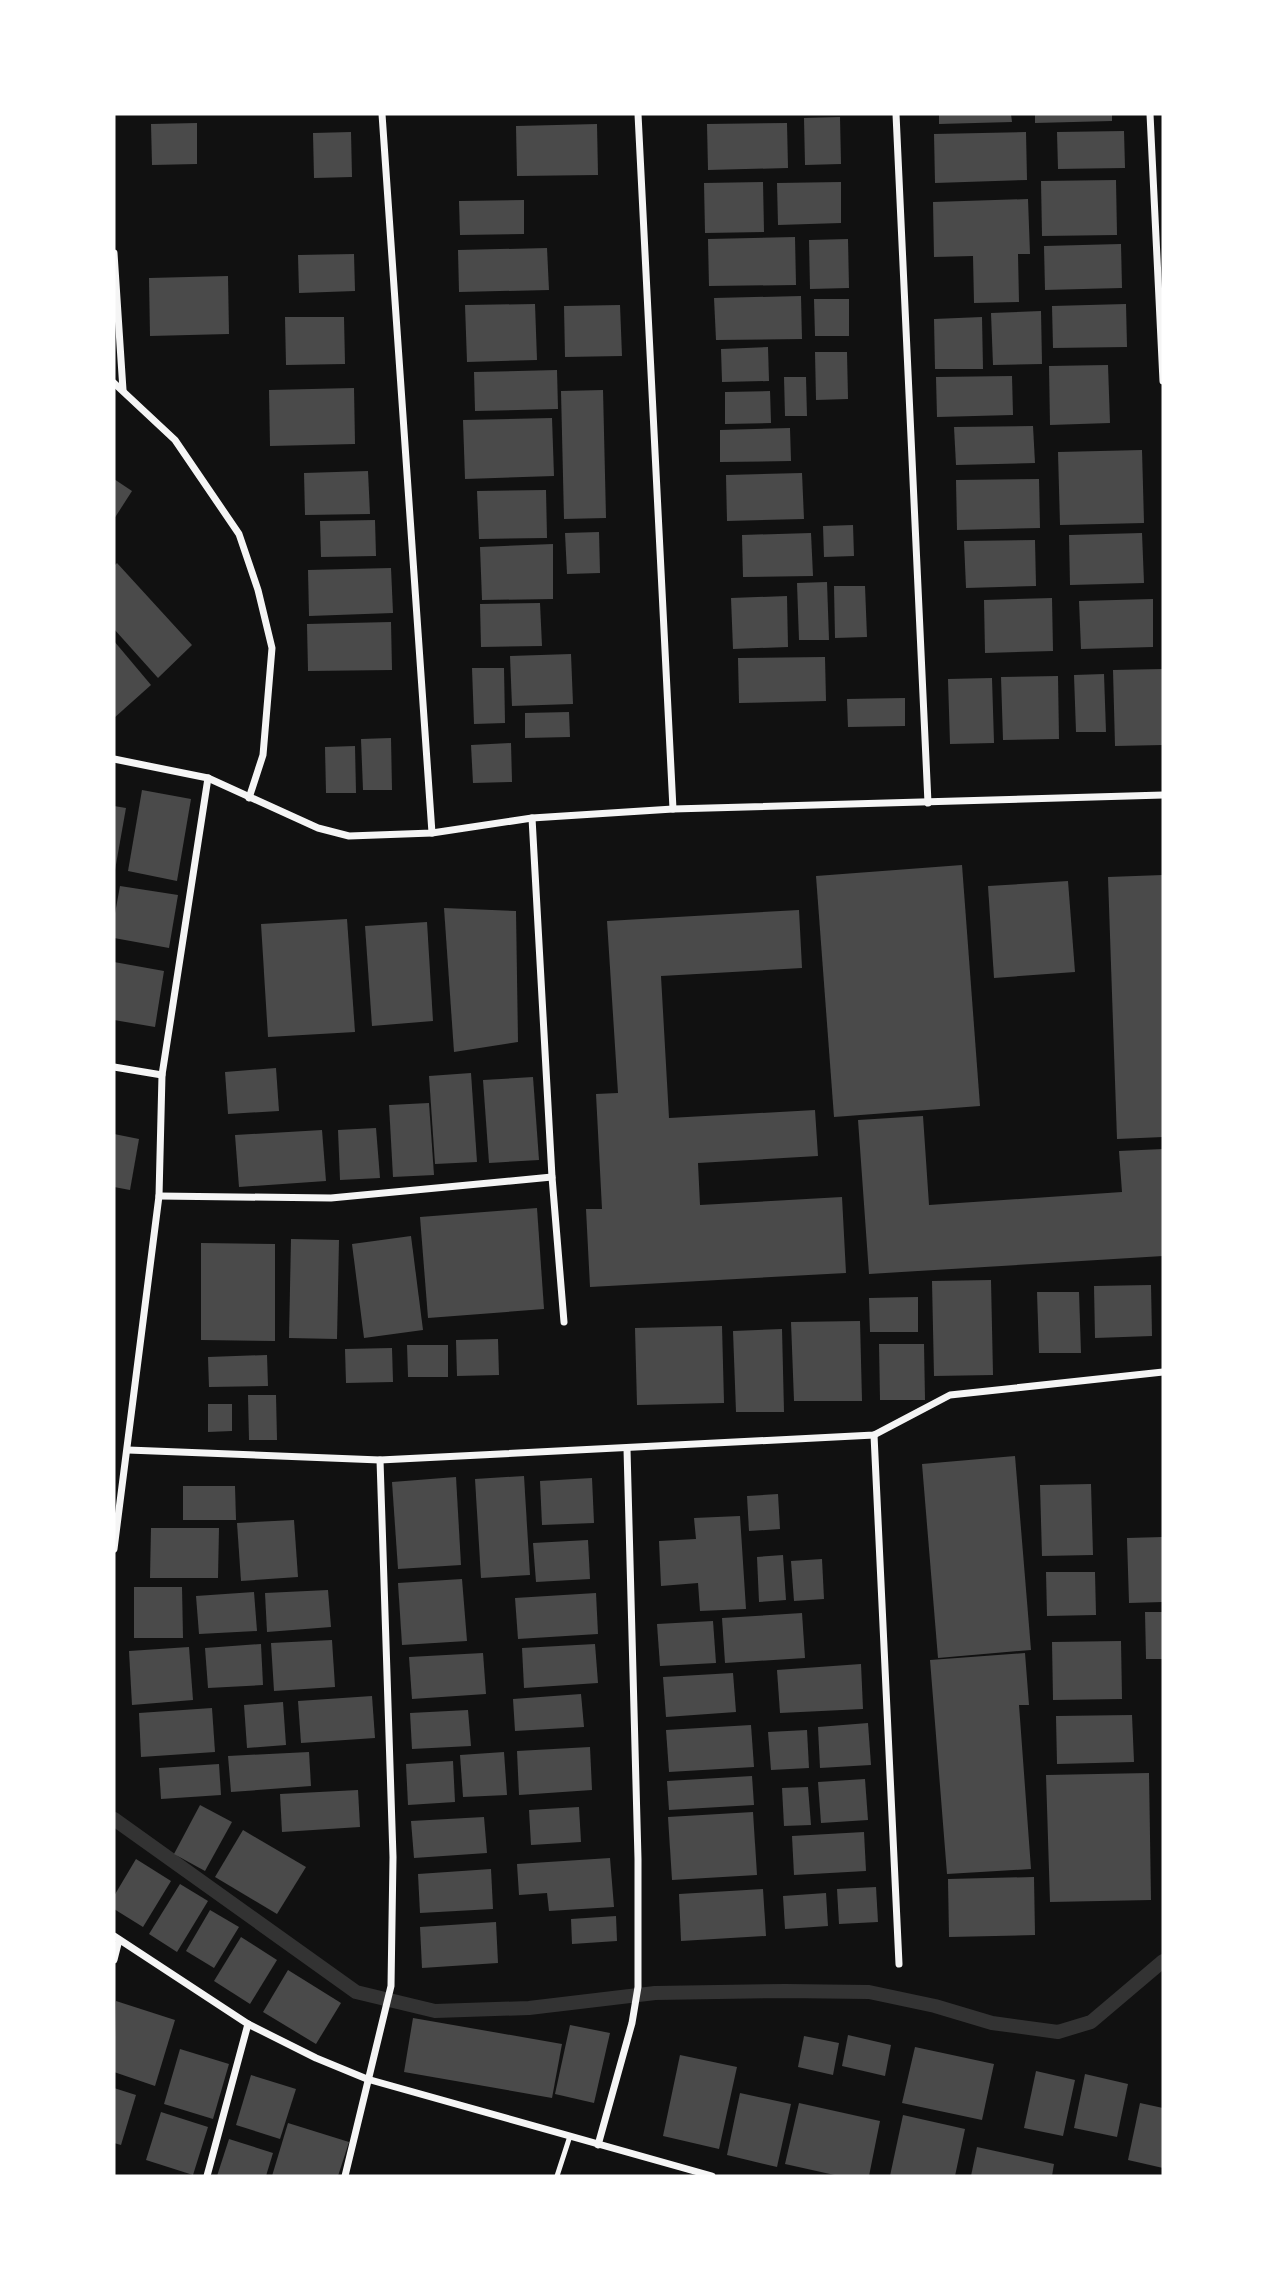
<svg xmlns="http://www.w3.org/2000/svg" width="1277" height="2290" font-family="'Nunito Sans',sans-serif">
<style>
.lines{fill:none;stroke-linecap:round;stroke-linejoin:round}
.stream{stroke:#333;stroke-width:14}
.building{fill:#4a4a4a}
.service{stroke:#f5f5f5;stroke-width:5}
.minor{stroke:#f5f5f5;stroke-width:7}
</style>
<rect width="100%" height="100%" fill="#111"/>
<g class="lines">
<polyline class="stream" points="114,1819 356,1992 435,2011 529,2008 655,1993 785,1991 869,1992 935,2006 992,2023 1058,2032 1091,2022 1163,1961"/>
</g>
<g class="building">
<polygon points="939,114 1011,114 1012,122 939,124"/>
<polygon points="1035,114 1112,114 1112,121 1035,123"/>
<polygon points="840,117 841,164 805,165 804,118"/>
<polygon points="197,123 197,164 152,165 151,124"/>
<polygon points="787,123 788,168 708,170 707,124"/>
<polygon points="597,124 598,175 517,176 516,126"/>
<polygon points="1124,131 1125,168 1058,169 1057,132"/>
<polygon points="351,132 352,177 314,178 313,133"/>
<polygon points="1026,132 1027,180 935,183 934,134"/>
<polygon points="1116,180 1117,235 1042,236 1041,181"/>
<polygon points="763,182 764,232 705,233 704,183"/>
<polygon points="841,182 841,223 778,225 777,183"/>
<polygon points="1028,199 1030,254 1018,254 1019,302 974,303 973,256 934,257 933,202"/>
<polygon points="524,200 524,234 460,235 459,201"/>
<polygon points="795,237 796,285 709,286 708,239"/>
<polygon points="848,239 849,288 810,289 809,240"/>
<polygon points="1121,244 1122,288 1045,290 1044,246"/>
<polygon points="547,248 549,290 459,292 458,250"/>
<polygon points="354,254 355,291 299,293 298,255"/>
<polygon points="228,276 229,334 150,336 149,278"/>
<polygon points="801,296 802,339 716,340 714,298"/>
<polygon points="814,299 849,299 849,336 815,336"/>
<polygon points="535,304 537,360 467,362 465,305"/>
<polygon points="1126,304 1127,347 1053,348 1052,306"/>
<polygon points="620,305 622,356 565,357 564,306"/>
<polygon points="1041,311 1042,364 993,365 991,313"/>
<polygon points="285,317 344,317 345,364 286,365"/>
<polygon points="982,317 983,369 935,369 934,319"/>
<polygon points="768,347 769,381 722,382 721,349"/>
<polygon points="815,352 847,352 848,399 816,400"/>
<polygon points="1108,365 1110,423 1050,425 1049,366"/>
<polygon points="557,370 558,409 475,411 474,372"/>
<polygon points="1012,376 1013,415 937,417 936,377"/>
<polygon points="784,377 806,377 807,416 785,416"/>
<polygon points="354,388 355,444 270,446 269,390"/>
<polygon points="603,390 606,518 564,519 561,391"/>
<polygon points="770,391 771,423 725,424 725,392"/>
<polygon points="552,418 554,476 465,479 463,420"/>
<polygon points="1033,426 1035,463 956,465 954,427"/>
<polygon points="790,428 791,461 720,462 720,430"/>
<polygon points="1142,450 1144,523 1060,525 1058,452"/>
<polygon points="368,471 370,514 305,515 304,473"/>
<polygon points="802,473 804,519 727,521 726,475"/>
<polygon points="114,479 132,491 114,519"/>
<polygon points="1039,479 1040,528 957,530 956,480"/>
<polygon points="546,490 547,538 479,539 477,491"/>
<polygon points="375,520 376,556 321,557 320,521"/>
<polygon points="853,525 854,556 824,557 823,526"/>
<polygon points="599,532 600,573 567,574 565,533"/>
<polygon points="811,533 813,576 743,577 742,535"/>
<polygon points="1142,533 1144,583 1070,585 1069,535"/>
<polygon points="1035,540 1036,586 966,588 964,541"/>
<polygon points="553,544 553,599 482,600 480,547"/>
<polygon points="117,563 192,645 158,678 114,629 114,566"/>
<polygon points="391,568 393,613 309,616 308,570"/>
<polygon points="827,582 829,640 799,640 797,583"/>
<polygon points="834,586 865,586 867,637 835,638"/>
<polygon points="787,596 788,647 733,649 731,598"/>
<polygon points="1052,598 1053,651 985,653 984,600"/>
<polygon points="1153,599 1153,647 1081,649 1079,601"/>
<polygon points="540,603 542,646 481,647 480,604"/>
<polygon points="391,622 392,670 308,671 307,624"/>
<polygon points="114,641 151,685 114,718"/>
<polygon points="571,654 573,704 512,706 510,656"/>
<polygon points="825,657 826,701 739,703 738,658"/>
<polygon points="472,668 504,668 505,723 474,724"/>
<polygon points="1162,669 1163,745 1115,746 1113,670"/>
<polygon points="1104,674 1106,732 1076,732 1074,675"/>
<polygon points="1058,676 1059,739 1003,740 1001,677"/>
<polygon points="992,678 994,743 950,744 948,679"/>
<polygon points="905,698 905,726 848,727 847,699"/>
<polygon points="569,712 570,737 525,738 525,713"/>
<polygon points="391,738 392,790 363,790 361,739"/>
<polygon points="511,743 512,782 473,783 471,745"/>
<polygon points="355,746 356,793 326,793 325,747"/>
<polygon points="142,790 191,799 177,881 128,871"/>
<polygon points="114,806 126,808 115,870 114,870"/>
<polygon points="962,865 980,1106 834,1117 816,876"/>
<polygon points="1163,875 1163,1137 1117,1139 1108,877"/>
<polygon points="1068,881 1075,972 994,978 988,886"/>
<polygon points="120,886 178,895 169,948 114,938 114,919"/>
<polygon points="444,908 516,911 518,1042 454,1052"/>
<polygon points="799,910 802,968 661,976 669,1118 815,1110 818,1156 698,1163 700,1205 842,1197 846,1273 590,1287 586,1209 602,1209 596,1094 618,1093 607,921"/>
<polygon points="347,919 355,1032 268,1037 261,924"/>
<polygon points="427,922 433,1021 372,1026 365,926"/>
<polygon points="114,962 164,971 155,1027 114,1020"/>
<polygon points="276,1068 279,1111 228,1114 225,1072"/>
<polygon points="471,1073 477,1162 435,1164 429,1076"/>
<polygon points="533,1077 539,1160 489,1163 483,1080"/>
<polygon points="429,1103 434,1175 393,1177 389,1105"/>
<polygon points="923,1116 929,1205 1122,1192 1119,1151 1163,1149 1163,1256 869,1274 858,1120"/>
<polygon points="376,1128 380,1178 340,1180 338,1130"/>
<polygon points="322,1130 326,1181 239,1187 235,1135"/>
<polygon points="114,1134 139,1139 130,1190 114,1187"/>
<polygon points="537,1208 544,1309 428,1318 420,1217"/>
<polygon points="411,1236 423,1330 364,1338 352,1244"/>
<polygon points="291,1239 339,1240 337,1339 289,1338"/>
<polygon points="201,1243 275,1244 275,1341 201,1340"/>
<polygon points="991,1280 993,1375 934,1376 932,1281"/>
<polygon points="1151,1285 1152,1336 1095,1338 1094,1286"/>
<polygon points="1037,1292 1079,1292 1081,1353 1039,1353"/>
<polygon points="918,1297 918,1332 870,1332 869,1298"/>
<polygon points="860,1321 862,1401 794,1401 791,1322"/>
<polygon points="722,1326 724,1403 637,1405 635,1328"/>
<polygon points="782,1329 784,1412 736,1412 733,1331"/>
<polygon points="498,1339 499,1375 457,1376 456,1340"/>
<polygon points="879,1344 924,1344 925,1400 880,1400"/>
<polygon points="407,1345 448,1345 448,1377 408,1377"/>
<polygon points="392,1348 393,1382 346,1383 345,1349"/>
<polygon points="267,1355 268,1386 209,1387 208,1357"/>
<polygon points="248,1395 276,1395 277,1440 249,1440"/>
<polygon points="208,1404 232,1404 232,1431 208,1432"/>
<polygon points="1015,1456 1031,1650 938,1658 922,1464"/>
<polygon points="524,1476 530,1575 481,1578 475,1479"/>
<polygon points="456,1477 461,1565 398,1569 392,1482"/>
<polygon points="592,1478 594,1523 542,1525 540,1481"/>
<polygon points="1091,1484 1093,1555 1042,1556 1040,1485"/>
<polygon points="183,1486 235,1486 236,1520 183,1520"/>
<polygon points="778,1494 780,1529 749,1531 747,1496"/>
<polygon points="740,1516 746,1609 700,1611 698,1583 661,1586 659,1541 696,1539 694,1518"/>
<polygon points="294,1520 298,1577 241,1581 237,1523"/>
<polygon points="151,1528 219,1528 218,1578 150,1578"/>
<polygon points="1163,1537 1163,1602 1129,1603 1127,1538"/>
<polygon points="588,1540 590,1579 536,1582 533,1543"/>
<polygon points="783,1555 786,1600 759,1602 757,1557"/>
<polygon points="822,1559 824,1599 794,1601 791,1561"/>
<polygon points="1046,1572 1095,1572 1096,1615 1047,1616"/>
<polygon points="462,1579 467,1641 402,1645 398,1583"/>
<polygon points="134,1587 182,1587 183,1638 134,1638"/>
<polygon points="328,1590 331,1627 267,1632 265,1593"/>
<polygon points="254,1592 257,1631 199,1634 196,1596"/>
<polygon points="596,1593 598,1634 518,1639 515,1598"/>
<polygon points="1145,1612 1163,1612 1163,1659 1146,1659"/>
<polygon points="802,1613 805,1658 725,1663 722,1618"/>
<polygon points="713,1621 716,1663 660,1666 657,1624"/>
<polygon points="332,1640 335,1687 274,1691 271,1643"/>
<polygon points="1121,1641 1122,1699 1053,1700 1052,1642"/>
<polygon points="261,1644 263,1685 208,1688 205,1648"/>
<polygon points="595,1644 598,1683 524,1688 522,1648"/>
<polygon points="189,1647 193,1700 132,1705 129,1651"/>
<polygon points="483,1653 486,1694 412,1699 409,1657"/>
<polygon points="1025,1653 1029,1705 1019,1705 1031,1869 947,1874 930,1660"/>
<polygon points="861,1664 863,1709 780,1713 777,1670"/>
<polygon points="733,1673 736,1712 666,1717 663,1677"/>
<polygon points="581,1694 584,1727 515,1731 513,1699"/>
<polygon points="372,1696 375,1738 301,1743 298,1701"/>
<polygon points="283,1702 286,1745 247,1748 244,1705"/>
<polygon points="212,1708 215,1752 141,1757 139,1713"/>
<polygon points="468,1710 471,1746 412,1749 410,1713"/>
<polygon points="1132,1715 1134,1762 1057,1764 1056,1716"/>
<polygon points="868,1723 871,1765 820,1768 818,1727"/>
<polygon points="751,1725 754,1767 669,1772 666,1730"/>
<polygon points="807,1730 809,1768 771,1770 768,1732"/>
<polygon points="590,1747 592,1790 519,1795 517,1751"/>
<polygon points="309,1752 311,1786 231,1792 228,1756"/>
<polygon points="504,1752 507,1795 463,1797 460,1755"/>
<polygon points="453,1761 455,1802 408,1805 406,1764"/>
<polygon points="219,1764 221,1795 161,1799 159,1768"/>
<polygon points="1149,1773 1151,1900 1050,1902 1046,1775"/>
<polygon points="752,1776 754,1805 669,1810 667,1781"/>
<polygon points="865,1779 868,1820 821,1823 818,1782"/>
<polygon points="808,1787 811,1825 784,1826 782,1788"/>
<polygon points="358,1790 360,1827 282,1832 280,1794"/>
<polygon points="200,1805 232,1822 205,1871 174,1854"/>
<polygon points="579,1807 581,1842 531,1845 529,1810"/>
<polygon points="753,1812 757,1875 672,1880 668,1817"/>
<polygon points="484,1817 487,1853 414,1858 411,1821"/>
<polygon points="243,1830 306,1867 277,1914 215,1877"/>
<polygon points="864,1832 866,1871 794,1875 792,1836"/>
<polygon points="610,1858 614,1907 549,1911 547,1893 519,1895 517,1864"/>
<polygon points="136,1859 171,1881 143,1927 114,1909 114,1896"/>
<polygon points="491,1869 493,1909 420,1913 418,1874"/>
<polygon points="1034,1877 1035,1935 949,1937 948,1879"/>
<polygon points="180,1884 208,1901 177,1952 149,1934"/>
<polygon points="876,1887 878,1922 839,1924 837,1889"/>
<polygon points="763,1889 766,1936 681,1941 679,1894"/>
<polygon points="826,1893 828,1926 785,1929 783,1896"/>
<polygon points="210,1910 239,1927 214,1968 186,1951"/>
<polygon points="616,1916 617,1941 572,1944 571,1919"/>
<polygon points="496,1922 498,1963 422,1968 420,1927"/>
<polygon points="241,1937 277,1960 250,2004 214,1981"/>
<polygon points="288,1970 341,2003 316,2044 263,2012"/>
<polygon points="116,2001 175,2020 155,2086 114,2072"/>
<polygon points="413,2018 562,2044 552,2098 404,2072"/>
<polygon points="570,2025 610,2033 594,2103 555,2094"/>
<polygon points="848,2035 891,2045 885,2076 842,2066"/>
<polygon points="804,2036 839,2043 833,2075 798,2067"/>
<polygon points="915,2047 994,2064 982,2120 902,2103"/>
<polygon points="180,2049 229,2064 213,2119 164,2104"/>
<polygon points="680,2055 737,2067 719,2149 663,2136"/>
<polygon points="1036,2071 1075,2080 1063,2136 1024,2128"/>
<polygon points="1085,2074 1128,2084 1117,2137 1074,2128"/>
<polygon points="251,2075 296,2089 280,2139 236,2125"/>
<polygon points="114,2088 136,2095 121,2145 114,2143"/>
<polygon points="740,2093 791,2104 777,2167 727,2155"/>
<polygon points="799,2103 880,2121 869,2176 839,2176 785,2164"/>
<polygon points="1140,2103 1163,2108 1163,2168 1128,2160"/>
<polygon points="161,2112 208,2127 193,2175 146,2160"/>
<polygon points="903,2115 965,2129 955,2176 890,2176"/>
<polygon points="288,2123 349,2142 338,2176 272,2176"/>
<polygon points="229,2139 273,2153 266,2176 217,2176"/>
<polygon points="977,2147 1054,2164 1052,2176 971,2176"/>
</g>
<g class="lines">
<polyline class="service" points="557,2176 570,2136"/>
<g class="minor">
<polyline points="382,114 432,833"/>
<polyline points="638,114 673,809"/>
<polyline points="896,114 928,803"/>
<polyline points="1150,114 1163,381"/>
<polyline points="114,253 123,390"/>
<polyline points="114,383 175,440 239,534 258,590 272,648 263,755 249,798"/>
<polyline points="114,759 208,778 318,828 349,836 432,833 532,818 673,809 1163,795"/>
<polyline points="532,818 552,1177 564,1322"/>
<polyline points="114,1067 162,1075"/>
<polyline points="159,1196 331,1198 552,1177"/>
<polyline points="874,1435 899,1964"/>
<polyline points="128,1450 380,1460 874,1435 950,1395 1163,1372"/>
<polyline points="114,1549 159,1196 162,1075 208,778"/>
<polyline points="114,1936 248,2024 316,2058 367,2079 712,2176"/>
<polyline points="114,1960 119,1940"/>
<polyline points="598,2145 632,2023 638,1987 638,1859 627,1449"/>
<polyline points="207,2176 248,2024"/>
<polyline points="345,2176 391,1986 393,1857 380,1460"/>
</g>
</g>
<rect width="1277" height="2290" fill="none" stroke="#ffffff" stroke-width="231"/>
</svg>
